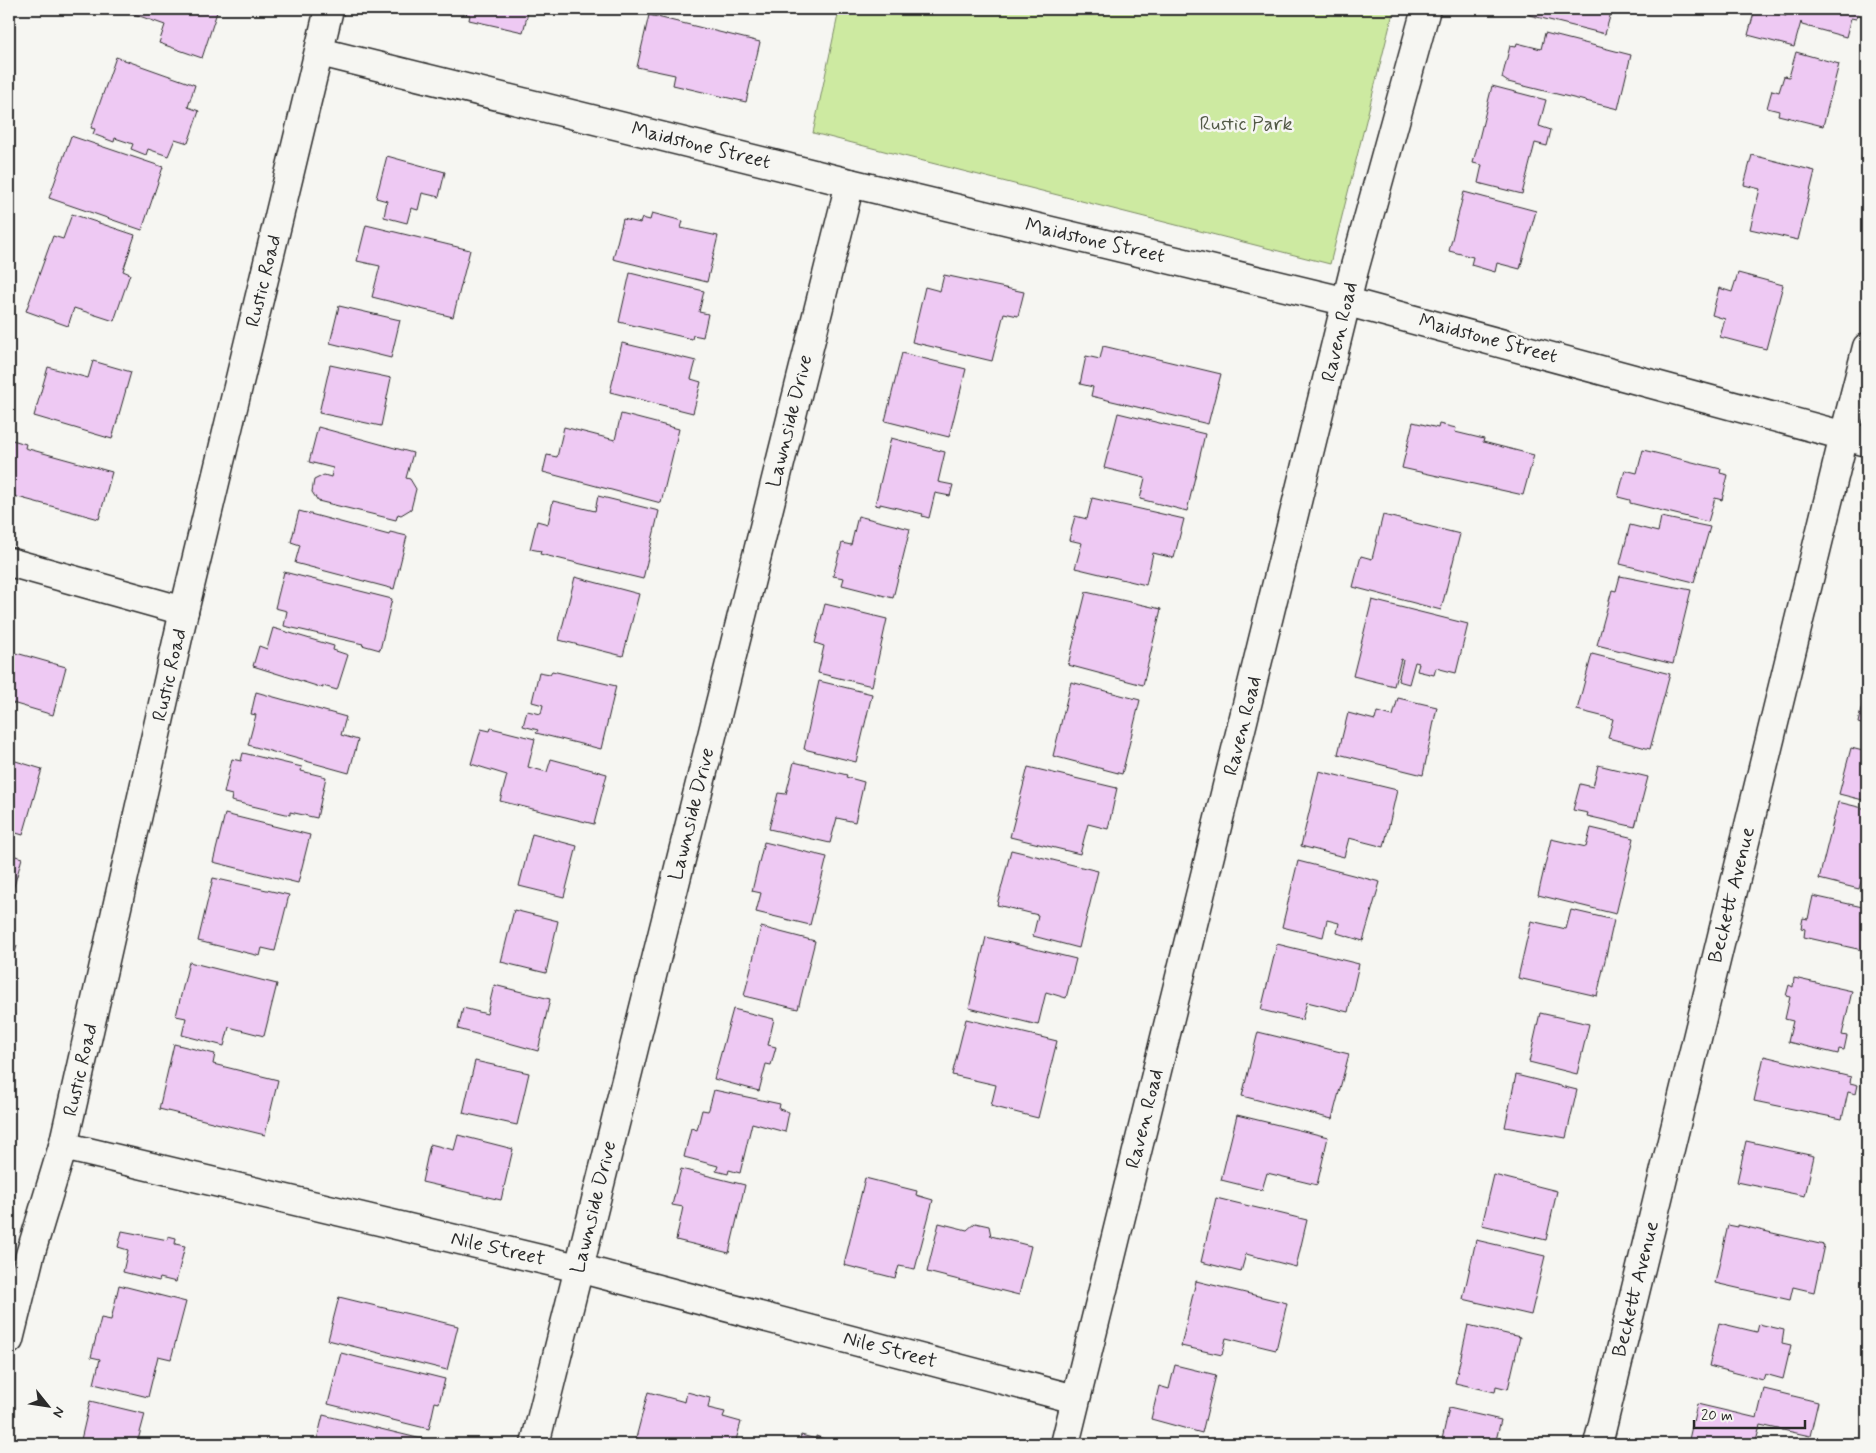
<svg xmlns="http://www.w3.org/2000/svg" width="1876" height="1453" font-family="Mynerve,sans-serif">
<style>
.green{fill:#cdeaa1;stroke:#7c8a66}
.building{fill:#eec9f3;stroke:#2b2b2b}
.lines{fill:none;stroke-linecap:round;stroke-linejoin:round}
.minor-casing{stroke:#2b2b2b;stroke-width:31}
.minor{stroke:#f6f6f2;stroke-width:28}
.labels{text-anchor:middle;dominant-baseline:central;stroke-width:5;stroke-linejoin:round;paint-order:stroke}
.park-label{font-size:20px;fill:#545b48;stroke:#f6f6f2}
.street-label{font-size:20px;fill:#2b2b2b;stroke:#f6f6f2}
</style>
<rect width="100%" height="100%" fill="#f6f6f2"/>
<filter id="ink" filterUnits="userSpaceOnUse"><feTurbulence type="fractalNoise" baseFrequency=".02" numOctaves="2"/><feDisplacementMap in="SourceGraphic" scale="10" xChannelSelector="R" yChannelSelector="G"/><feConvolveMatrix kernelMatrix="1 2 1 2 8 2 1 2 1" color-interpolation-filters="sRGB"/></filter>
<g filter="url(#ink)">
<polygon class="green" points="816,9 1394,9 1330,264 813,133 838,15"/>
<g class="building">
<polygon points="132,9 218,9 202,58 159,43 165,25 131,13"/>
<polygon points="446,9 529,9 523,32 469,20 470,15"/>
<polygon points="1530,9 1612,9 1605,34 1529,15"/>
<polygon points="1755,9 1786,16 1788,9 1859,9 1856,19 1851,18 1846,37 1802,25 1801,22 1794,47 1748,35"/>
<polygon points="649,15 760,42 746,102 673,85 675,75 637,67"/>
<polygon points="1545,33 1631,55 1618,109 1508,82 1502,78 1510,46 1516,47 1517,43 1541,49"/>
<polygon points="1796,52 1839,64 1823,126 1778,115 1779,111 1767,108 1772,90 1779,92 1784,76 1789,77"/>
<polygon points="116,57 195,85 188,107 199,111 188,143 175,139 168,156 148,149 146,155 131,149 133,144 115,138 114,142 93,134 95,129 91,128"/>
<polygon points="1492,86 1546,100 1539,126 1551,130 1547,146 1535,143 1522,194 1478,183 1482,165 1473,163"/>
<polygon points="71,136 163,167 142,230 49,198"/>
<polygon points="1752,155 1815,171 1798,240 1750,229 1760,189 1744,185"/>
<polygon points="387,156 445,172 439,197 422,193 418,210 411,208 407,223 384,217 387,201 376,198"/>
<polygon points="1464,192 1536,211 1520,269 1497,263 1495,272 1471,265 1473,257 1449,251"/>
<polygon points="652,213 683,221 681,228 718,236 707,282 613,259 623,219 640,223 642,218 650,220"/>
<polygon points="72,214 135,235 123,271 130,274 114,321 74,308 68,326 26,311 53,236 63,239"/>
<polygon points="366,225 470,250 453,317 372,297 380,266 357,261"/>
<polygon points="630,273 704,291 699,312 708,314 703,337 693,335 692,339 619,322"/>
<polygon points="1738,273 1783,285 1766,349 1720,337 1725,319 1712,315 1719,288 1732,292"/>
<polygon points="944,275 1024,292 1018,316 1004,313 992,361 912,342 925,287 940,291"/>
<polygon points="339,306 400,320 391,358 330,343"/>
<polygon points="622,343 696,361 691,379 701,382 693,413 610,392"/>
<polygon points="1103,346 1221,374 1208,424 1091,396 1093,387 1080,384 1086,356 1100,359"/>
<polygon points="902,353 966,369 949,437 885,421"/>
<polygon points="93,361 131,372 112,439 34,416 48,367 88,378"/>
<polygon points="330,365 391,378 381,426 319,413"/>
<polygon points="1118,413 1205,434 1187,511 1140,499 1145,478 1104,468"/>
<polygon points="621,414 679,429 661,503 543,472 547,455 557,457 564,427 615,440"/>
<polygon points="1413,422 1438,428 1439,424 1456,428 1455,432 1484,439 1483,442 1534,455 1523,495 1402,468"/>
<polygon points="318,427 413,453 406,478 410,479 416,489 411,509 401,515 398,514 396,520 318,501 312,492 314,480 324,475 331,477 333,468 309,462"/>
<polygon points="891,438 945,452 938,482 953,485 950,496 935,493 929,518 922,516 923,514 880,504 880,506 875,505"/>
<polygon points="9,439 26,444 25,448 112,472 99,519 10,495"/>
<polygon points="1643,450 1721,469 1720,473 1728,475 1722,500 1715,498 1708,522 1630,503 1630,500 1618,497 1625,470 1637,473"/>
<polygon points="598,496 659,511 643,579 540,554 541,551 530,549 537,521 548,524 553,501 595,511"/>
<polygon points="1092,498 1184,519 1174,558 1153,553 1146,585 1075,568 1082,543 1069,540 1075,516 1087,519"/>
<polygon points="299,511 389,535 390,532 407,536 394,589 295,563 300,545 291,542"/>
<polygon points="1383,515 1460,534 1441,610 1353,587 1361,556 1372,559"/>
<polygon points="858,516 910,529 893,598 842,585 844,578 833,576 842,543 851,545"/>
<polygon points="1661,517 1710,527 1694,582 1620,564 1630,525 1658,532"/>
<polygon points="284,572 392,599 380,650 362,645 363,644 284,626 287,611 275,608"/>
<polygon points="1620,576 1691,590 1673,664 1597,645 1612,590 1616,591"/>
<polygon points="575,577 639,594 623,656 559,640"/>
<polygon points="1086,592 1161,609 1143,685 1068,665"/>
<polygon points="1372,600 1468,624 1456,673 1436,668 1434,675 1417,671 1419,663 1415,662 1409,684 1398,681 1403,660 1401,659 1394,686 1353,676"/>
<polygon points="825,604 887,619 872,686 818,673 824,646 815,643"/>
<polygon points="273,628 334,646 333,650 348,655 337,690 323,686 323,688 253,666 259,646 267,649"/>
<polygon points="9,651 66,667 53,715 9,702"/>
<polygon points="1592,654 1670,674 1650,749 1608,738 1613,719 1577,710"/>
<polygon points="552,671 616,686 601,749 536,733 538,730 523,726 527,711 541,714 543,705 532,702 539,672 550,674"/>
<polygon points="819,681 872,694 856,762 804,749"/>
<polygon points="1071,682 1140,700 1122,774 1053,756"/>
<polygon points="1867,683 1867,726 1858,723"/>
<polygon points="256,692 346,717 341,735 358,740 349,773 248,745 256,715 251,714"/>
<polygon points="1398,698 1437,707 1423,775 1338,754 1348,713 1375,720 1377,712 1393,716"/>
<polygon points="491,728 535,739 528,767 547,772 551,759 607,774 594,824 500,801 507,775 471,764 481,729 490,731"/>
<polygon points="1851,748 1867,752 1867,801 1839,794"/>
<polygon points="243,753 302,767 301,771 326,777 317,818 290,812 290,815 231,801 232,795 224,793 232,759 241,761"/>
<polygon points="9,759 42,769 23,835 9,831"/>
<polygon points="794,762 847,775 846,777 864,782 855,822 837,818 830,843 769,829 778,793 786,794"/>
<polygon points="1598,765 1648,777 1635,827 1587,816 1588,813 1573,810 1580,784 1593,787"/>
<polygon points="1028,767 1117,788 1108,829 1088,824 1080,854 1010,837"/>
<polygon points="1319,771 1397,790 1384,847 1349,838 1344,857 1301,846"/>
<polygon points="1838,802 1867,809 1867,860 1859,889 1819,879"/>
<polygon points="225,814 310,835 298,883 213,862"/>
<polygon points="1591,828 1634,838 1616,914 1538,895 1551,839 1586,847"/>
<polygon points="532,834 577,846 564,897 519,886"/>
<polygon points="764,842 827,857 810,925 756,912 761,893 752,891"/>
<polygon points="1011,850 1098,871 1079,948 1033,936 1038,915 997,905"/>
<polygon points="9,854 22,858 9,904"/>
<polygon points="1298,861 1380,882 1363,941 1337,933 1339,923 1327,920 1323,937 1282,927"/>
<polygon points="213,878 289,895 275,951 262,948 260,956 198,941"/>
<polygon points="1813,896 1867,908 1867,926 1862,950 1804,937 1805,929 1801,928 1803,918 1808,919"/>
<polygon points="514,910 558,921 546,973 501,962"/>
<polygon points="1571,910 1614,920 1597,996 1518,978 1531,921 1566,929"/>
<polygon points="761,927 815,941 798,1009 744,996"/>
<polygon points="986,937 1076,959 1066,998 1046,992 1038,1025 969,1008"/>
<polygon points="9,944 17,946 9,971"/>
<polygon points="1277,944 1359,964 1348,1012 1307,1002 1302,1020 1261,1010"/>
<polygon points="189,962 277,984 264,1036 229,1027 224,1046 182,1035 186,1018 176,1016"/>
<polygon points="1794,978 1852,991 1842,1035 1847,1036 1844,1050 1839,1049 1838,1054 1788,1042 1793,1021 1785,1019 1790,997 1786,996 1789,985 1793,987"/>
<polygon points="494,985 550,999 538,1051 458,1029 463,1008 487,1014"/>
<polygon points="733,1009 774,1019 768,1045 776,1047 771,1065 766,1064 759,1091 714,1079"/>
<polygon points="1540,1013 1589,1024 1577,1074 1529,1062"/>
<polygon points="966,1019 1057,1041 1038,1118 991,1106 996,1085 952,1075"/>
<polygon points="1258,1032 1349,1054 1332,1119 1242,1096"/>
<polygon points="174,1044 215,1054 213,1064 278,1080 265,1135 159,1109"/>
<polygon points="1764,1056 1851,1077 1850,1083 1858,1085 1856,1094 1848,1092 1842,1119 1754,1101"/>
<polygon points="475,1061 529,1073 517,1125 463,1113"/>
<polygon points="1516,1075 1577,1090 1566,1138 1505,1127"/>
<polygon points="714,1090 780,1104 779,1109 789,1112 785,1132 752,1123 740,1173 729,1170 728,1174 716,1171 718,1166 684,1157 691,1128 697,1130 702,1110 708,1111 709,1109"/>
<polygon points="1237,1115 1328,1137 1317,1185 1267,1173 1262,1190 1221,1180"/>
<polygon points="458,1135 513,1149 501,1200 422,1182 430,1144 454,1150"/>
<polygon points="1746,1141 1814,1156 1805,1196 1737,1182"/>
<polygon points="681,1169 745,1185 729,1253 676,1240 683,1207 672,1205"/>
<polygon points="1494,1175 1557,1191 1546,1240 1482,1225"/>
<polygon points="865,1178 917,1191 916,1195 933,1200 915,1269 899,1266 895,1278 844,1265"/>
<polygon points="1216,1198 1307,1220 1296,1267 1246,1254 1241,1272 1201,1262"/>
<polygon points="939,1223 967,1230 975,1223 989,1226 991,1236 1031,1246 1019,1295 927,1272"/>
<polygon points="1728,1225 1738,1227 1738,1225 1824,1245 1814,1292 1793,1287 1790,1300 1715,1283"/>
<polygon points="122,1231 168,1240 168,1236 176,1238 175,1244 185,1246 176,1282 160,1278 159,1281 123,1272 128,1250 118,1247"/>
<polygon points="1476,1240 1545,1256 1531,1315 1463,1299"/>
<polygon points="1196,1281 1287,1303 1276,1350 1226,1338 1222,1355 1181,1346"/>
<polygon points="119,1285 186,1302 171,1359 158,1356 148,1397 94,1384 100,1359 91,1357 101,1318 111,1320"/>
<polygon points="339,1297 458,1326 447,1370 328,1340"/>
<polygon points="1719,1323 1757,1332 1759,1324 1784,1330 1782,1343 1791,1345 1783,1379 1765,1374 1763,1380 1709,1366"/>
<polygon points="1468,1325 1520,1337 1508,1389 1496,1386 1495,1392 1455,1383"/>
<polygon points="341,1353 445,1379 439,1403 435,1402 429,1429 328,1404"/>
<polygon points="1175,1365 1216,1375 1202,1433 1151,1419 1159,1386 1169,1389"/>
<polygon points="1764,1389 1818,1402 1810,1436 1760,1425 1755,1444 1688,1444 1697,1404 1757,1418"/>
<polygon points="648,1392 685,1402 687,1392 710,1398 708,1408 725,1412 723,1417 741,1422 735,1444 661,1444 636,1438"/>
<polygon points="90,1401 145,1414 137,1444 80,1444"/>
<polygon points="1449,1408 1501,1420 1495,1444 1441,1444"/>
<polygon points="323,1415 430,1441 429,1444 316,1444"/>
<polygon points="801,1435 816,1439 816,1436 838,1444 799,1444"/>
</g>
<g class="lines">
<defs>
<g id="minor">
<polyline points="320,52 850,183 1348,302 1867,442"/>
<polyline points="9,562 184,611"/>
<polyline points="63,1146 578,1268 1075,1399"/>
<polyline points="9,1340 30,1255 63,1146 184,611 329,9"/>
<polyline points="535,1444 850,183"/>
<polyline points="1065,1444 1354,270 1426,9"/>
<polyline points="1598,1444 1844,436 1867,347"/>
</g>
</defs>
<use href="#minor" class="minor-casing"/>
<use href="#minor" class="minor"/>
</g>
</g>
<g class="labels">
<g class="park-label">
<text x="1246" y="124">Rustic Park</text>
</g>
<g class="street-label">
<text transform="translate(701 146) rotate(14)">Maidstone Street</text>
<text transform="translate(1095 241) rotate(13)">Maidstone Street</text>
<text transform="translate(264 281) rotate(-76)">Rustic Road</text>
<text transform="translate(1340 332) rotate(-77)">Raven Road</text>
<text transform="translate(1488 339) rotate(15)">Maidstone Street</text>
<text transform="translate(790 421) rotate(-76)">Lawnside Drive</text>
<text transform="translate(170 675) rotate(-77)">Rustic Road</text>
<text transform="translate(1243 726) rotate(-76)">Raven Road</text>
<text transform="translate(692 814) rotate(-76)">Lawnside Drive</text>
<text transform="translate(1732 895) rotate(-76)">Beckett Avenue</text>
<text transform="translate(81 1070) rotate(-77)">Rustic Road</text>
<text transform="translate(1145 1119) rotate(-76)">Raven Road</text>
<text transform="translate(594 1207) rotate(-76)">Lawnside Drive</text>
<text transform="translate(498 1249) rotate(13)">Nile Street</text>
<text transform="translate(1636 1289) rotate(-76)">Beckett Avenue</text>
<text transform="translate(890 1350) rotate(15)">Nile Street</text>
</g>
</g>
<rect width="1876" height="1453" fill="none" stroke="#f6f6f2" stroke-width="30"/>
<rect x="15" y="15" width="1846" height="1423" fill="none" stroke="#2b2b2b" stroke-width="2" filter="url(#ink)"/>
<g transform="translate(48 1406) rotate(120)" stroke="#f6f6f2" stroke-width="4" paint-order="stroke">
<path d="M0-4L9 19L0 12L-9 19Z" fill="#2b2b2b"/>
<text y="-8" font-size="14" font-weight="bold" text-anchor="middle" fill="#2b2b2b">N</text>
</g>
<path d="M1694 1420v8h111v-8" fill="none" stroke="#2b2b2b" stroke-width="2.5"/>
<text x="1701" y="1420" font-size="15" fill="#2b2b2b" stroke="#f6f6f2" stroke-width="4" paint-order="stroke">20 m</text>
</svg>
